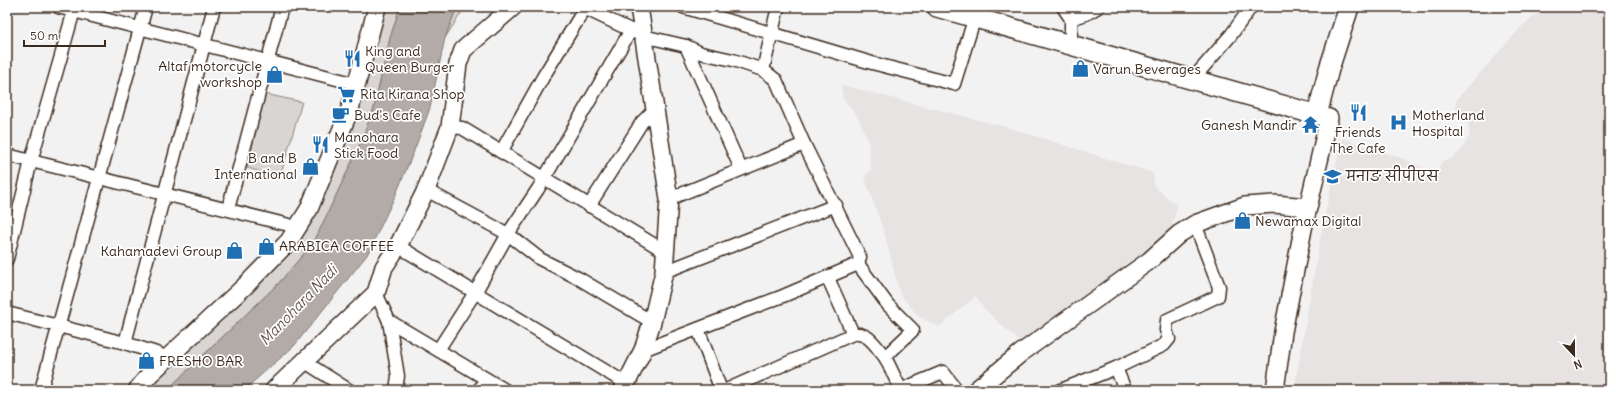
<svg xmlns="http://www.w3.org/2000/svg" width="1616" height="397" font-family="Delius,'Playpen Sans Deva',sans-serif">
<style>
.built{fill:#e6e3e2}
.green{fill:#d8d5d2;stroke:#8a8078}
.water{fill:#b2aba7;stroke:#827770}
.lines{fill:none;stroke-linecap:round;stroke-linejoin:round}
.street-casing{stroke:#3b2a1e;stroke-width:15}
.secondary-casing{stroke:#3b2a1e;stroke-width:20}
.primary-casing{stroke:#3b2a1e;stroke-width:22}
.street{stroke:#fff;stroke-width:12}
.secondary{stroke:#fff;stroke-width:17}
.primary{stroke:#fff;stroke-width:19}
.labels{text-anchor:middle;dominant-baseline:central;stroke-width:3.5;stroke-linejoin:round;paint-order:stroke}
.poi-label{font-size:14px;fill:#3b2a1e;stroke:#fff;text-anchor:start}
.water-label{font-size:15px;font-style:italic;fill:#65574e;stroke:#fff}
</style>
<rect width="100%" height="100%" fill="#f3f2f2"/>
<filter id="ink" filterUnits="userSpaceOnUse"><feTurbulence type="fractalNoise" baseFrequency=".025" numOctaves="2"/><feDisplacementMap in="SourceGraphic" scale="8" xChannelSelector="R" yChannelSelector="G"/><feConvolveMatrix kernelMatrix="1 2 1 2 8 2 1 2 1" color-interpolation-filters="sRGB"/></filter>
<g filter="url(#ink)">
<g class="built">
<polygon points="1546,7 1603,7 1609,11 1609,390 1294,390 1322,228 1342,138 1401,158 1436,173 1442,161 1451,159 1462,150 1469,136 1469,126 1456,109 1456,100 1522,26"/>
<polygon points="841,85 1006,127 1153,173 1154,186 1177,206 1169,236 1148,255 1021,343 984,309 976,296 939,327 918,316 900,294 885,235 864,176 871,171 868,141 859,119 843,98"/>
</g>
<g class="green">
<polygon points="382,7 400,7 390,38 374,108 357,151 314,242 278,284 167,390 147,390 176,359 254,285 351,127 362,95"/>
<polygon points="457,7 465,7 445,38"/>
<polygon points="265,94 302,102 280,177 247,168"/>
</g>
<polygon class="water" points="400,7 457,7 445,38 430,108 414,151 396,194 367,255 294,346 244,390 167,390 278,284 314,242 357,151 374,108 390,38"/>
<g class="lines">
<defs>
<g id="street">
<polyline points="58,7 356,84"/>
<polyline points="582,7 643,36 686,46 701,53 733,60 763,70"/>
<polyline points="683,7 872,63 954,84 978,7"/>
<polyline points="1063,7 1071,19 1071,46"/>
<polyline points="1071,19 1086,14 1098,7"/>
<polyline points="686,46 741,169"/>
<polyline points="1192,80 1231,35 1251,7"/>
<polyline points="450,127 462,128 666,252"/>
<polyline points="501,152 543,77 585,8"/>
<polyline points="7,155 297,227"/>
<polyline points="426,190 508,234 540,259 578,278 652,322"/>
<polyline points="669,199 804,144"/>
<polyline points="589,206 642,122 649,115 656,111"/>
<polyline points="228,209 282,7"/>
<polyline points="398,246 627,384"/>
<polyline points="7,259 31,161 75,7"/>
<polyline points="858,264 888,305 913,330 885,357 901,390"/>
<polyline points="664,272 836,205"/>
<path d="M 828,278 L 853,334 C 868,331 876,347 885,357"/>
<polyline points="376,293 389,321 505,390"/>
<polyline points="7,313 125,343 159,354 164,360"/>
<polyline points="389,321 398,376 396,390"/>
<polyline points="698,329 721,390"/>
<polyline points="125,343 214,7"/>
<polyline points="438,350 476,291 508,234 538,189 631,30"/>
<polyline points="643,350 783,296 858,264 860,257 804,144 776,80 763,70 778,7"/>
<polyline points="305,362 349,390"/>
<polyline points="1116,368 1125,390"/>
<polyline points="41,390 146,7"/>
<polyline points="479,390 486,379"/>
<polyline points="726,390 853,334"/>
<polyline points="900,390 943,372 957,390"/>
<polyline points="1061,390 1116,368 1164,345 1169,339 1166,330 1167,320 1218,296 1219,287 1195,224"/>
</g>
<g id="secondary">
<polyline points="137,390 150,374 244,287 289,241 309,209 350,109 377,7"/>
<polyline points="274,390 376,293 384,267 398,246 426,190 450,127 458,64 463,50 513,7"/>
<polyline points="623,390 643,350 652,322 664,272 669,199 639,7"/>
<polyline points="976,390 1021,353 1149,261 1179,234 1195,224 1245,206 1274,204 1308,207"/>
<polyline points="1275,390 1283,332 1303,229 1329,118 1317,115"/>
</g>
<polyline id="primary" points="937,7 1317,115 1329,69 1349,7"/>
</defs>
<use href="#street" class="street-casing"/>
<use href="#secondary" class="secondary-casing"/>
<use href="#primary" class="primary-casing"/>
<use href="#street" class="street"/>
<use href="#secondary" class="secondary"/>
<use href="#primary" class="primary"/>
</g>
</g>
<defs>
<symbol id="restaurant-bare" viewBox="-9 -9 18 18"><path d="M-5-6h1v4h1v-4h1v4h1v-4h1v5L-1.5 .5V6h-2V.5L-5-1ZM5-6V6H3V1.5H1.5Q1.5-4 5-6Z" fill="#1f6fb2" stroke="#fff" stroke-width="2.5" paint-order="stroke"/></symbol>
<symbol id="shop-bare" viewBox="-9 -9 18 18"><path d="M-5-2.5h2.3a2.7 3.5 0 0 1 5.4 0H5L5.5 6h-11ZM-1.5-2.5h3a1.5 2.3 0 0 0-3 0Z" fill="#1f6fb2" stroke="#fff" stroke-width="2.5" paint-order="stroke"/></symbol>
<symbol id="supermarket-bare" viewBox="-9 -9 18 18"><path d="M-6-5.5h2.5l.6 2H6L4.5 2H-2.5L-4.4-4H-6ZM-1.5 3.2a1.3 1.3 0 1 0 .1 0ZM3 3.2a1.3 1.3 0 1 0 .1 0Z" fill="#1f6fb2" stroke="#fff" stroke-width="2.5" paint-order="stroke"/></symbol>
<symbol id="cafe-bare" viewBox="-9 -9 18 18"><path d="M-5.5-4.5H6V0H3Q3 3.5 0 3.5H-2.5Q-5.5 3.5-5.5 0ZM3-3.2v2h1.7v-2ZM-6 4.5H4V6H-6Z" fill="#1f6fb2" stroke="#fff" stroke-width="2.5" paint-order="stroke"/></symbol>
<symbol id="hospital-bare" viewBox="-9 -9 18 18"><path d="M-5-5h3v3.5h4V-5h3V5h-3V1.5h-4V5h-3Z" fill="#1f6fb2" stroke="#fff" stroke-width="2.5" paint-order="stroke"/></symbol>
<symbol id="temple-bare" viewBox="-9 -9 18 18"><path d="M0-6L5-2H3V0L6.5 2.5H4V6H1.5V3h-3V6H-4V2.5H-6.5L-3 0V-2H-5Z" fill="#1f6fb2" stroke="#fff" stroke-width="2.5" paint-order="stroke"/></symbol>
<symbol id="school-bare" viewBox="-9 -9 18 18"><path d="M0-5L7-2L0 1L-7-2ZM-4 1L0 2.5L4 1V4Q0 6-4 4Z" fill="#1f6fb2" stroke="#fff" stroke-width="2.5" paint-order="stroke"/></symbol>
</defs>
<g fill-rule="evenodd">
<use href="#restaurant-bare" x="340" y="46" width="25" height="25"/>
<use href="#shop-bare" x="1068" y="56" width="25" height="25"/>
<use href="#shop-bare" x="262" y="62" width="25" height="25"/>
<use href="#supermarket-bare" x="334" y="82" width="25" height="25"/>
<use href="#restaurant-bare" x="1346" y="100" width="25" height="25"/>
<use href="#cafe-bare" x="328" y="102" width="25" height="25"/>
<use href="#hospital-bare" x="1386" y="110" width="25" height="25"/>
<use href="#temple-bare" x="1298" y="112" width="25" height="25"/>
<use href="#restaurant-bare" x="308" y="132" width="25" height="25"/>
<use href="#shop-bare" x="298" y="154" width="25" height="25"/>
<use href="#school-bare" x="1320" y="164" width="25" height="25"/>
<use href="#shop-bare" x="1230" y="208" width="25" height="25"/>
<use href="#shop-bare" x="254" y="234" width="25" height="25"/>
<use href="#shop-bare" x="222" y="238" width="25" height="25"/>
<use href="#shop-bare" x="134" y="348" width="25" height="25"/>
</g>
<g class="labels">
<g class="poi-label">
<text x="365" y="51">King and<tspan x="365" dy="16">Queen Burger</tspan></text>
<text x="262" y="66" text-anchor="end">Altaf motorcycle<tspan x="262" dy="16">workshop</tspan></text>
<text x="1093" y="69">Varun Beverages</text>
<text x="360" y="94">Rita Kirana Shop</text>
<text x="354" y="115">Bud's Cafe</text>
<text x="1412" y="115">Motherland<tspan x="1412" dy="16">Hospital</tspan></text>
<text x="1297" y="125" text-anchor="end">Ganesh Mandir</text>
<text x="1358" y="132" text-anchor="middle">Friends<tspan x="1358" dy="16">The Cafe</tspan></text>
<text x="334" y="137">Manohara<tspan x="334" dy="16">Stick Food</tspan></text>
<text x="297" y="158" text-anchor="end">B and B<tspan x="297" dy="16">International</tspan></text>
<text x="1346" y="176">मनाङ सीपीएस</text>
<text x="1255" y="221">Newamax Digital</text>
<text x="279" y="246">ARABICA COFFEE</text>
<text x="222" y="251" text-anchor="end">Kahamadevi Group</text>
<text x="159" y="361">FRESHO BAR</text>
</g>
<g class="water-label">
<text transform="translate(298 305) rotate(-46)">Manohara Nadi</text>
</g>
</g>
<rect width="1616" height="397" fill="none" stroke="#fff" stroke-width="24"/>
<rect x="12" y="12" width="1592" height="373" fill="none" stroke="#3b2a1e" stroke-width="1.5" filter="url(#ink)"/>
<g transform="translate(1574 355) rotate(158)" stroke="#ffffff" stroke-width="3" paint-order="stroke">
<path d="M0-3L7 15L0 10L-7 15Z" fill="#3b2a1e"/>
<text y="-6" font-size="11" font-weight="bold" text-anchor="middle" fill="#3b2a1e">N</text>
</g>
<path d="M24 40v6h81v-6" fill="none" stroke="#3b2a1e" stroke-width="2"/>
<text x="30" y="40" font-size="12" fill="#3b2a1e" stroke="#ffffff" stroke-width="3" paint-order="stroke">50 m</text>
</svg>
